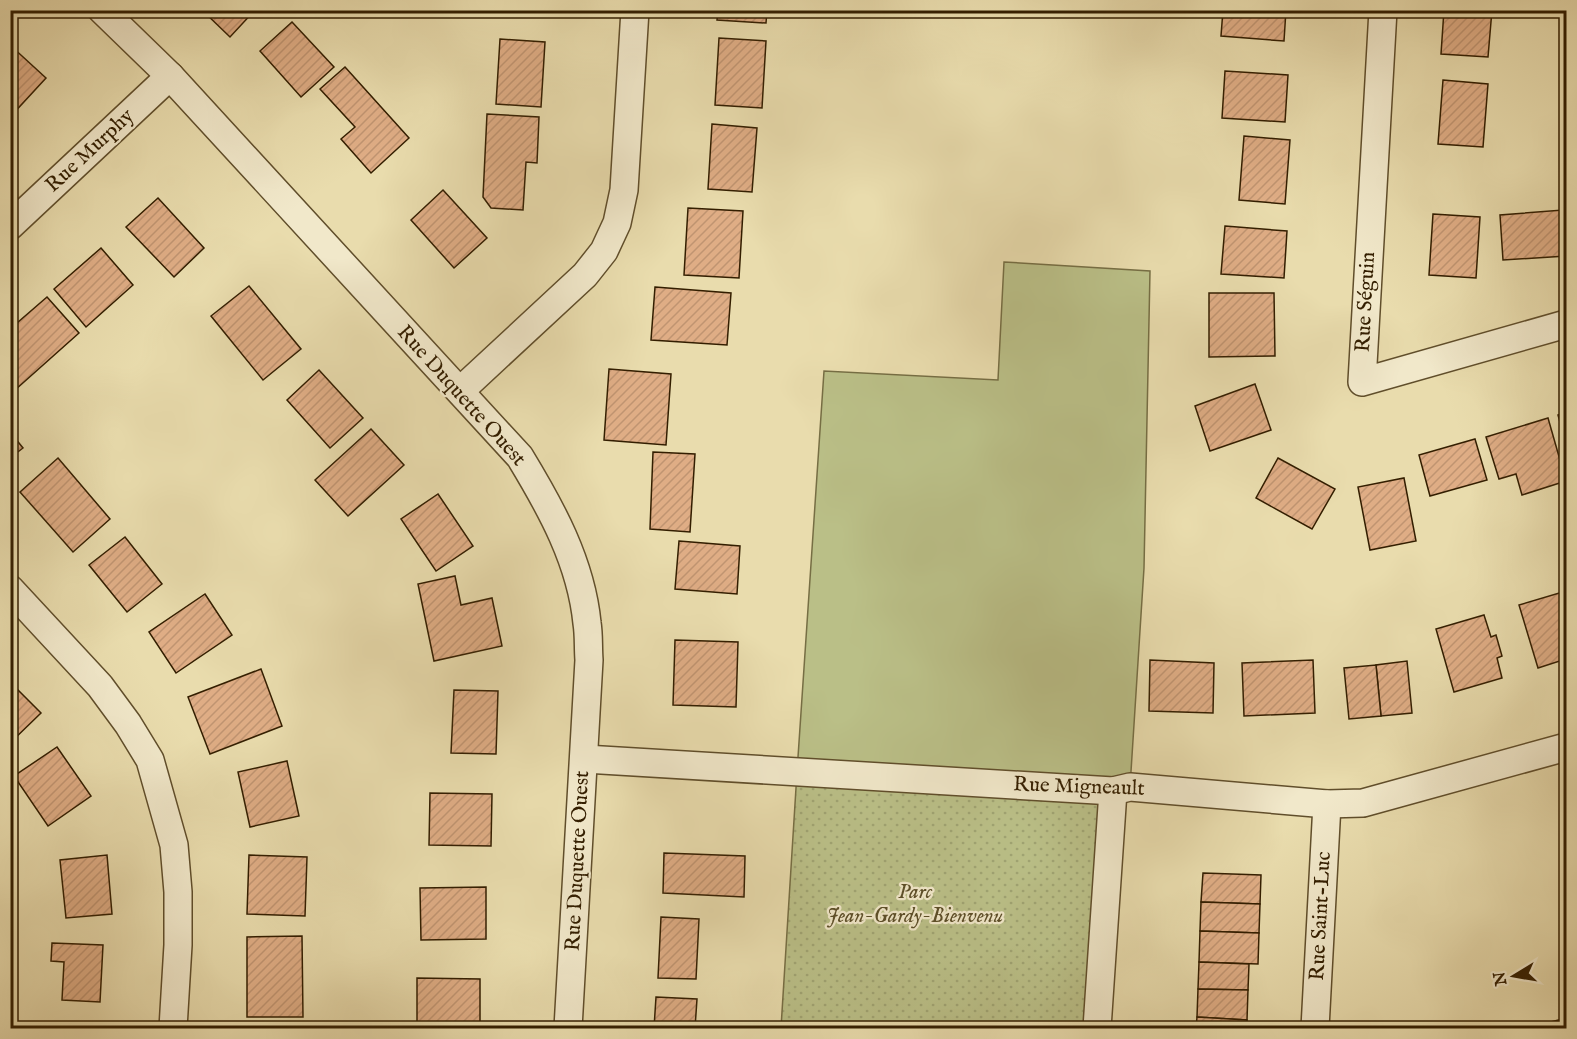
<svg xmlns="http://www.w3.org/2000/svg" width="1577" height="1039" font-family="'IM FELL English',serif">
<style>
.grass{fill:#babf87;stroke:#766e44;stroke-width:1.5}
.park{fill:url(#park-dots);stroke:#766e44;stroke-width:1.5}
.building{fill:url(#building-hatch);stroke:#331e00;stroke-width:1.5}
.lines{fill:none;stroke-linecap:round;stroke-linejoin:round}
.minor-casing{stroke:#604e2b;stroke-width:30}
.minor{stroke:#f1e8ca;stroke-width:27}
.labels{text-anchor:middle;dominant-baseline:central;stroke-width:4.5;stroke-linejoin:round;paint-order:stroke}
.street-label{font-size:21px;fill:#331e00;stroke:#f1e8ca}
.park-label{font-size:21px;font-style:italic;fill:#5c4e28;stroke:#f1e8ca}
</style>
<defs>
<pattern id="park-dots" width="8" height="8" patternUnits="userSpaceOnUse" patternTransform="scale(1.5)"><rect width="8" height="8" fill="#babf87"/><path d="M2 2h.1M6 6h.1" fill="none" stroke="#a0a473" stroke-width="1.8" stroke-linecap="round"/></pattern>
<pattern id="building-hatch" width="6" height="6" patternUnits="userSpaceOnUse" patternTransform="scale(1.5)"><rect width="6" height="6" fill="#dfad85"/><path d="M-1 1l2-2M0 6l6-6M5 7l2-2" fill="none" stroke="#c09471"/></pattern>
</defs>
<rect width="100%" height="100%" fill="#e9dcad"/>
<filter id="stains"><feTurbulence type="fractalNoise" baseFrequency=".00333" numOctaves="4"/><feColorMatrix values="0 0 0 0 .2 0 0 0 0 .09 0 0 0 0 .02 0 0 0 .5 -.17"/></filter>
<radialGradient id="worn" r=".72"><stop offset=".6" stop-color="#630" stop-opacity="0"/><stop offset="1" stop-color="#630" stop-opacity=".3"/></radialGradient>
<polygon class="grass" points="1004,262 1150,271 1144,568 1130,787 797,772 824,371 998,380"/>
<polygon class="park" points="797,772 1113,791 1098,1028 781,1028"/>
<g class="building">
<polygon points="202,10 255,10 230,37"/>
<polygon points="718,10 767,10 766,23 717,20"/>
<polygon points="1223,10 1286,10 1284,41 1221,36"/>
<polygon points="1444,10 1492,10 1488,57 1441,54"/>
<polygon points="292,22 334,67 301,97 260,51"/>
<polygon points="719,38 766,41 762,108 715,105"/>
<polygon points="500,39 545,42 541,107 496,104"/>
<polygon points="10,45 46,78 10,117"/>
<polygon points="345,67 409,138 371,173 341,139 355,127 320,89"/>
<polygon points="1225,71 1288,75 1285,122 1222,118"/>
<polygon points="1443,80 1488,84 1483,147 1438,144"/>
<polygon points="487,114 539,117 537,163 526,162 523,210 491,208 483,197"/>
<polygon points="712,124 757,128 752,192 708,189"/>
<polygon points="1244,136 1290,140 1285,204 1239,200"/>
<polygon points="443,190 487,238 454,268 411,220"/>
<polygon points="158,198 204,248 174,277 126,227"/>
<polygon points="688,208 743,211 739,278 684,275"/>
<polygon points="1563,210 1566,256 1503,260 1500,215"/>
<polygon points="1433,214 1480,217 1476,278 1429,275"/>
<polygon points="1225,226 1287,231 1284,278 1221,274"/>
<polygon points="101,248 133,285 86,327 54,289"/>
<polygon points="249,286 301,349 263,380 211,316"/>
<polygon points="655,287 731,293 727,345 651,340"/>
<polygon points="1209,293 1274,293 1275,356 1209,357"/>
<polygon points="47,297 79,333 15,390 10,385 10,329"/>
<polygon points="609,369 671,374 666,445 604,440"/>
<polygon points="319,370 363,418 330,448 287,400"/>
<polygon points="1255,384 1271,430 1210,451 1195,406"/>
<polygon points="1566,412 1566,444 1558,415"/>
<polygon points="1548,418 1566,481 1522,495 1516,474 1499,479 1486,437"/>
<polygon points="371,429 404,465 348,516 315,480"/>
<polygon points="10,432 23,448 10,458"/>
<polygon points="1475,439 1487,480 1430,496 1419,455"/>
<polygon points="653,452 695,454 690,532 650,529"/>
<polygon points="58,458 110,519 73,552 20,492"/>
<polygon points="1278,458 1335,489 1312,529 1256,498"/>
<polygon points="1404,478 1416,541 1370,550 1358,487"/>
<polygon points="438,494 473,546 436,571 401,519"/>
<polygon points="125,537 162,584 127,612 89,565"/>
<polygon points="679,541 740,546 737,594 675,589"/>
<polygon points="455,576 461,605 492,598 502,646 434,661 418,584"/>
<polygon points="1566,591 1566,659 1538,668 1519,605"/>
<polygon points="205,594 232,635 176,673 149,632"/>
<polygon points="1484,615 1491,637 1496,635 1502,656 1497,658 1502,678 1454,692 1436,629"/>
<polygon points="675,640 738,642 736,707 673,705"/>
<polygon points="1150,660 1214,663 1213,713 1149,711"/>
<polygon points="1313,660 1315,713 1244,716 1242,663"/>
<polygon points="1407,661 1412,713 1381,716 1376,665"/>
<polygon points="1376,665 1381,716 1349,719 1344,668"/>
<polygon points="261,669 282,726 210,754 188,697"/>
<polygon points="10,682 41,713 10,743"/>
<polygon points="454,690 498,691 496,754 451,753"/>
<polygon points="57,747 91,796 48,826 14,776"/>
<polygon points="287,761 299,816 250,827 238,772"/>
<polygon points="430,793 492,794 491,846 429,845"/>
<polygon points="664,853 745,856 744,897 663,893"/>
<polygon points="107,855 112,914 66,918 60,860"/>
<polygon points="249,855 307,857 305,916 247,914"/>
<polygon points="1203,873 1261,875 1260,904 1201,902"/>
<polygon points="486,887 486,939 421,940 420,888"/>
<polygon points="1201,902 1260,904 1259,933 1200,931"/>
<polygon points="661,917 699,919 696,979 658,978"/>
<polygon points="1200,931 1259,933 1258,964 1199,962"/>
<polygon points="302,936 303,1017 247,1017 247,937"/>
<polygon points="52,943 103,945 100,1002 62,1000 64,962 51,961"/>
<polygon points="1199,962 1249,964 1248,990 1198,989"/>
<polygon points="417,978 480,979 480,1028 417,1028"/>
<polygon points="1198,989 1248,990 1247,1020 1197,1017"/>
<polygon points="656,997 697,999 695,1028 654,1028"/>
<polygon points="1197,1017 1247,1020 1247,1028 1196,1028"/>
<polygon points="1566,1018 1566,1028 1528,1028"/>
</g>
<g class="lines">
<defs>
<g id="minor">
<path d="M 102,10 L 170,76 L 520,457 C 551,508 581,562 587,623 C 589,635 588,647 589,660 L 568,1028"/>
<polyline points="1383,10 1362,382 1566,324"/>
<polyline points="10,226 170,76"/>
<polyline points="460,391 585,275 604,251 617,223 624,190 635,10"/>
<polyline points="10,589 100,686 128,724 150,760 174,845 178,892 178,945 173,1028"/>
<polyline points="585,759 1113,791 1130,787 1327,804 1363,803 1566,747"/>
<polyline points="1097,1028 1113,791"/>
<polyline points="1315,1028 1327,804"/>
</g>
</defs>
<use href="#minor" class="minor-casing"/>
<use href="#minor" class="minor"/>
</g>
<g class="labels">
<g class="street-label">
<text transform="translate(90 151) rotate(-43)">Rue Murphy</text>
<text transform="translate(1366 302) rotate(-87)">Rue Séguin</text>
<text transform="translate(461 396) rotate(48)">Rue Duquette Ouest</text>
<text transform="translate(1079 787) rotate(2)">Rue Migneault</text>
<text transform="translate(578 861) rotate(-87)">Rue Duquette Ouest</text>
<text transform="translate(1321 916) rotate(-87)">Rue Saint-Luc</text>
</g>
<g class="park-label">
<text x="915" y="892">Parc<tspan x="915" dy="24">Jean-Gardy-Bienvenu</tspan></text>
</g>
</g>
<rect width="1577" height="1039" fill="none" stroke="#e9dcad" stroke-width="36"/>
<rect x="12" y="12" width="1553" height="1015" fill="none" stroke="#331e00" stroke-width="3"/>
<rect x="18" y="18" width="1541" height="1003" fill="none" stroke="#331e00" stroke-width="1.5"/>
<g transform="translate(1514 976) rotate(259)" stroke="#f1e8ca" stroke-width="4.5" paint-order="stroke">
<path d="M0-4.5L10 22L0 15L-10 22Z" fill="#331e00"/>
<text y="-9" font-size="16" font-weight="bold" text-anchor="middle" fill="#331e00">N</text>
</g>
<rect width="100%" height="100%" filter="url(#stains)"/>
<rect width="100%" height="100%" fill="url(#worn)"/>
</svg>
